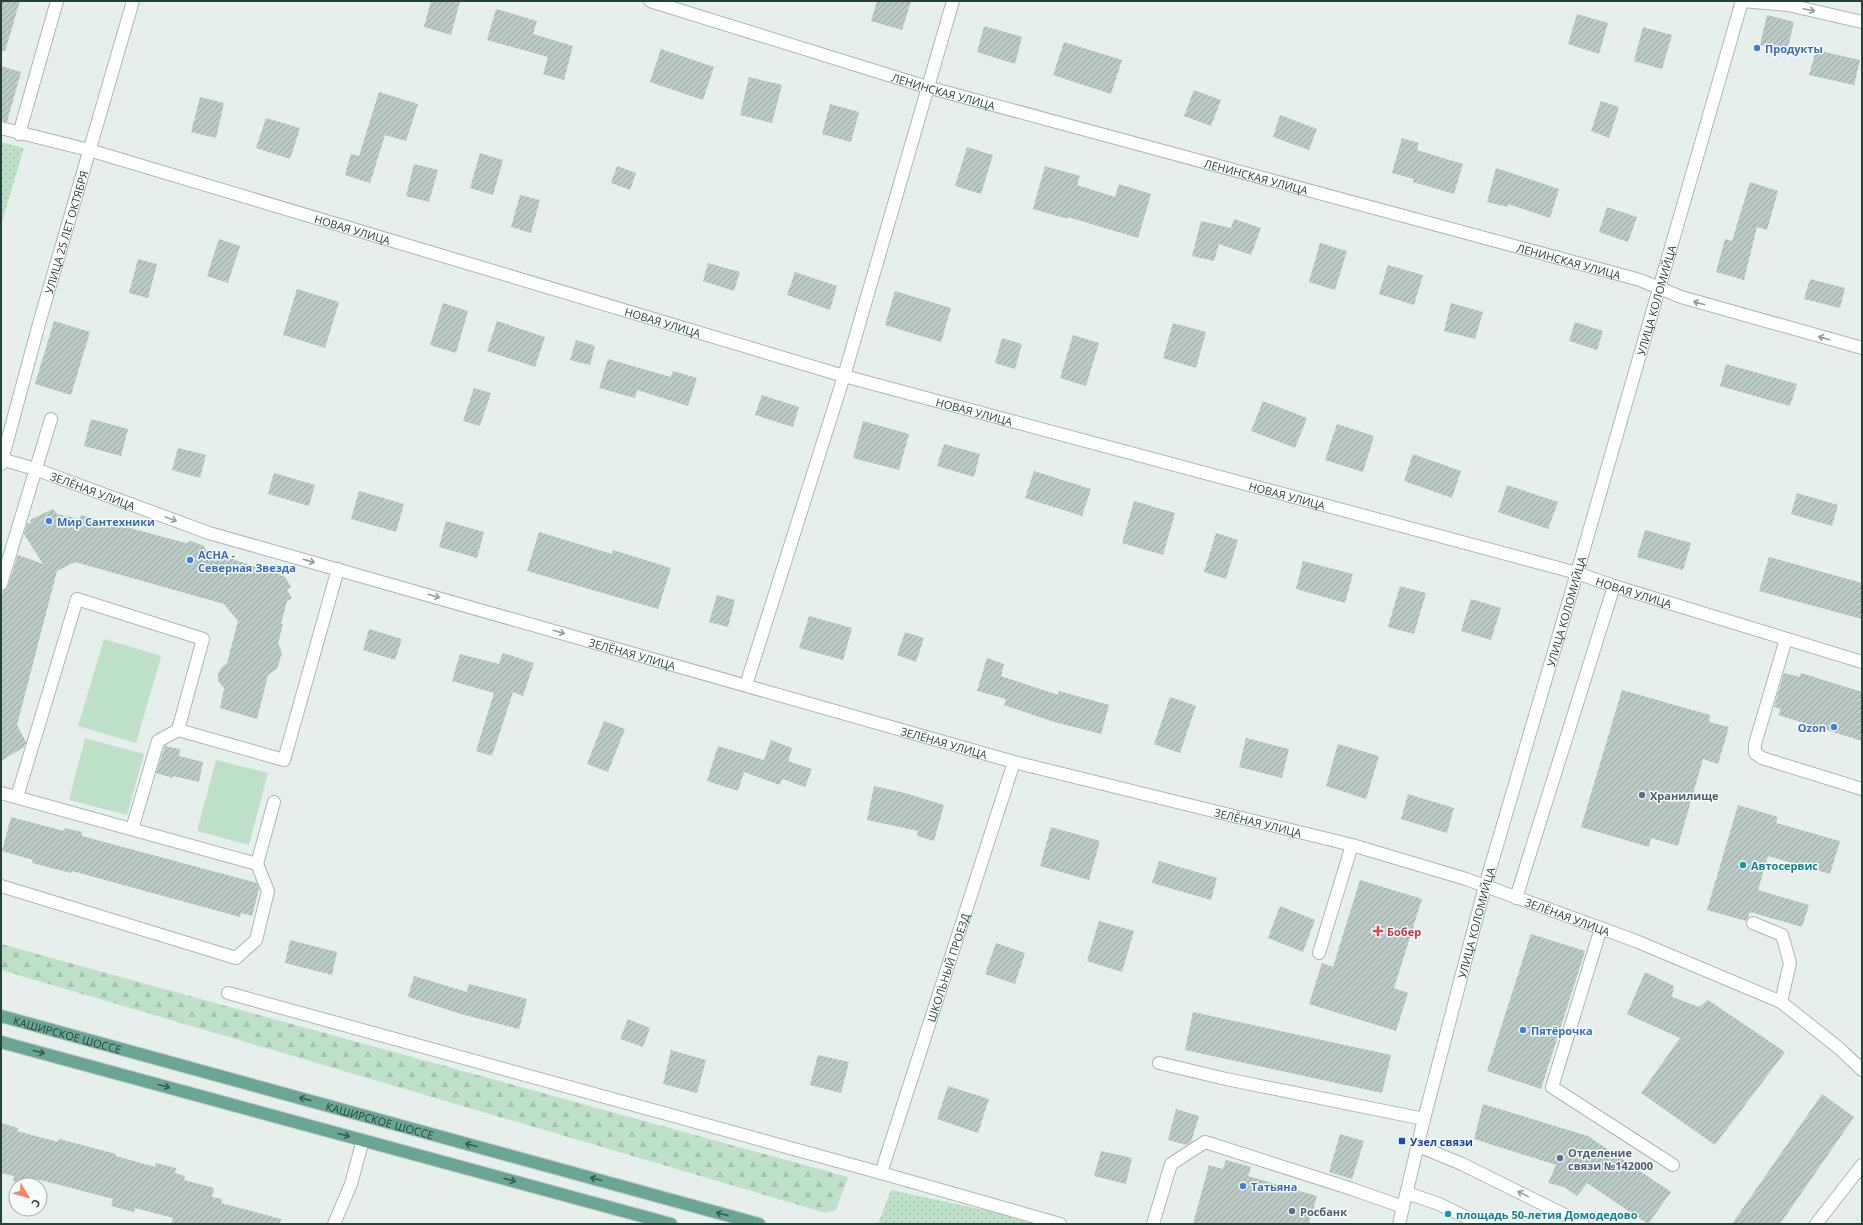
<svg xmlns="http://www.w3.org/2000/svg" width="1863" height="1225" font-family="'Open Sans',sans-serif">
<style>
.grass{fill:url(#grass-dots)}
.forest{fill:url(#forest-firs)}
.green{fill:#bfe0c8}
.building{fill:url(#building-hatch)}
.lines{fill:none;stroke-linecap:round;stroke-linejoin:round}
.service-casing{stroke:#a8b8b2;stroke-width:14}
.minor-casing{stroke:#a8b8b2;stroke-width:14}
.tertiary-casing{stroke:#a8b8b2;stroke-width:14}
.secondary-casing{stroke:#a4bbb3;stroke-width:14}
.primary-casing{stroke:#c2cac8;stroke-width:14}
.service{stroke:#fff;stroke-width:12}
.minor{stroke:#fff;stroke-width:12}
.tertiary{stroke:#fff;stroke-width:12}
.secondary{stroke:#fff;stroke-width:12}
.primary{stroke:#6aa596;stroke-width:12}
.oneway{stroke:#92a09c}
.oneway2{stroke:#365b51}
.shop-dot{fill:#3f7fe0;stroke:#f7fbf9;stroke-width:1.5}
.service-dot{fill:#5c6f8a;stroke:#f7fbf9;stroke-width:1.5}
.culture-dot{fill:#0f9aa8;stroke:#f7fbf9;stroke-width:1.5}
.health-dot{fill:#e0444e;stroke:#f7fbf9;stroke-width:1.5}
.transit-dot{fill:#1a4fb4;stroke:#f7fbf9;stroke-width:1.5}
.labels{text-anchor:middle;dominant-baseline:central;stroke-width:3;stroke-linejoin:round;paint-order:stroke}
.shop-label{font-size:11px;font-weight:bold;fill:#366cbe;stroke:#f7fbf9;text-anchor:start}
.street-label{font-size:11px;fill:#24423a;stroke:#f7fbf9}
.service-label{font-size:11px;font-weight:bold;fill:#4e5e75;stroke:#f7fbf9;text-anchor:start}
.culture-label{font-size:11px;font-weight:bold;fill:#0d838f;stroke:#f7fbf9;text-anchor:start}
.health-label{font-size:11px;font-weight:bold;fill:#be3a42;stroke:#f7fbf9;text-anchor:start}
.transit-label{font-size:11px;font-weight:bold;fill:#164399;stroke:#f7fbf9;text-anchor:start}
</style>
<defs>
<pattern id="grass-dots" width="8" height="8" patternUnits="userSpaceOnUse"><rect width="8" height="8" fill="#bfe0c8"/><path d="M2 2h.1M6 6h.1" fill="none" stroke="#a4c1ad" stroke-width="1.8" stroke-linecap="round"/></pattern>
<pattern id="forest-firs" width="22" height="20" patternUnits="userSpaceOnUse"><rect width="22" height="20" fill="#bfe0c8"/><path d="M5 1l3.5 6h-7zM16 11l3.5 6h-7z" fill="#a4c1ad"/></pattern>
<pattern id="building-hatch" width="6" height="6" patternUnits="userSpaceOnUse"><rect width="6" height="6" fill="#bbcac4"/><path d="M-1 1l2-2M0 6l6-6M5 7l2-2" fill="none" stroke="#98a6a0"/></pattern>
</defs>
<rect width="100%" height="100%" fill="#e6efeb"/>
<g class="grass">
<polygon points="1,142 24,148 1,225"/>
<polygon points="891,1190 1049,1224 878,1224"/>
</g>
<polygon class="forest" points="1,944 848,1177 836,1210 826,1213 1,970"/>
<g class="green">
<polygon points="104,639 159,655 161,657 136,743 78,726"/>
<polygon points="85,738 144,754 127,815 69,800"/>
<polygon points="216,760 268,773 249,845 197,831"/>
</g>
<g class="building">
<polygon points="1,1 20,1 5,51 1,51"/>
<polygon points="431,1 460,1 451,35 424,27"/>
<polygon points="877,1 911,1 902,30 871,21"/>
<polygon points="496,9 537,21 533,34 573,46 564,80 543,74 548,57 487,40"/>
<polygon points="1577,14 1608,23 1599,54 1568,44"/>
<polygon points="1767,15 1794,22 1787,52 1760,45"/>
<polygon points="984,26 1022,37 1015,64 977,52"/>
<polygon points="1643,27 1672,35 1662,69 1634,61"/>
<polygon points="1064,42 1122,60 1111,94 1053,75"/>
<polygon points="661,49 714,67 703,100 650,82"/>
<polygon points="1816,50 1860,60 1854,85 1809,75"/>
<polygon points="1,66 21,72 7,122 1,121"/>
<polygon points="749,77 782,85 772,123 740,115"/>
<polygon points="1194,90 1221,100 1211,126 1184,116"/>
<polygon points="379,92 418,104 406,141 385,135 370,183 345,175 351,154 359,156"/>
<polygon points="200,97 224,103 216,138 191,132"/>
<polygon points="1601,101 1619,107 1609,138 1591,131"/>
<polygon points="830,104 859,112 851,142 822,134"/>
<polygon points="1280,115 1317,129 1309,150 1273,137"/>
<polygon points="266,118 300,128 290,159 256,148"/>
<polygon points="1402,138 1419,143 1417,150 1463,164 1454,194 1413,182 1414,179 1392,173"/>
<polygon points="967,147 993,155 981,194 955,186"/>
<polygon points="480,153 503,160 493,195 470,188"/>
<polygon points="414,164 438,170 429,202 406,196"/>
<polygon points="617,166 636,173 630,190 611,183"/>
<polygon points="1045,166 1080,176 1077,185 1115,197 1119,184 1151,194 1138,238 1068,217 1068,219 1033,209"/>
<polygon points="1496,168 1559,189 1550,218 1508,204 1508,207 1487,202"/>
<polygon points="1750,182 1778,191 1767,230 1757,227 1744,280 1716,272 1725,239 1732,241"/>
<polygon points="520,195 540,200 531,233 511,227"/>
<polygon points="1607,207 1637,217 1628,242 1599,232"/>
<polygon points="1234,219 1261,228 1251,255 1219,244 1214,261 1192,256 1201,221 1231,228"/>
<polygon points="219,239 240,246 228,283 207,276"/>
<polygon points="1320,243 1347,251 1335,290 1309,282"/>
<polygon points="138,259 157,264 148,298 129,293"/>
<polygon points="708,263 740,272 734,291 703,281"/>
<polygon points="1388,265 1423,275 1414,305 1379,294"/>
<polygon points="795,272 837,286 830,310 787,295"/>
<polygon points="1810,279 1845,288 1840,308 1804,299"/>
<polygon points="297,289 339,302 325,348 283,335"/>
<polygon points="895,291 951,308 941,342 885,325"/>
<polygon points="443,303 468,311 456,353 430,345"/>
<polygon points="1451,303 1483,312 1475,339 1444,331"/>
<polygon points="54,321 90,332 71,395 35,384"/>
<polygon points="497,321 545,337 535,367 487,351"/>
<polygon points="1575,322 1603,331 1597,350 1569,341"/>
<polygon points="1173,323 1206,332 1196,368 1163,358"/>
<polygon points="1073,335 1099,343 1086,386 1060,378"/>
<polygon points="1002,338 1022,344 1015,369 995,363"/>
<polygon points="576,340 595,346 590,365 570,360"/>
<polygon points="608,359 671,377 673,371 697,378 688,406 637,390 635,398 599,388"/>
<polygon points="1726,364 1797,384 1790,406 1720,386"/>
<polygon points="474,388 491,393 480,426 463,421"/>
<polygon points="762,395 799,407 793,427 755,415"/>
<polygon points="1263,401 1307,418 1295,448 1251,431"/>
<polygon points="91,419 128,429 121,456 84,446"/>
<polygon points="863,421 909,434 899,470 853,458"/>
<polygon points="1337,424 1374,436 1363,472 1325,460"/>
<polygon points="944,444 980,454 974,477 937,466"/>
<polygon points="178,448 206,455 200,478 172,470"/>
<polygon points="1413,454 1461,471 1452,498 1404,481"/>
<polygon points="1034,471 1091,489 1082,516 1025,498"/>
<polygon points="274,473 315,485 309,506 268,494"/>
<polygon points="1507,485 1558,502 1548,529 1498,512"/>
<polygon points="359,491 404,504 396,532 351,519"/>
<polygon points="1797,493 1838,505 1832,526 1791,514"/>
<polygon points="1134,501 1175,513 1163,555 1122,543"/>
<polygon points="53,509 57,514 79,519 81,515 186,543 191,541 204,546 206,551 264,569 273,565 278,574 282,572 291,587 287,590 292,598 287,601 281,624 283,624 278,643 282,653 277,669 268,675 257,719 220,708 224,688 218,681 218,674 222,667 227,663 238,621 224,604 75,562 57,571 17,725 26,742 24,747 1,761 1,599 3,591 8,586 18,555 43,564 24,534 27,524 31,522 30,520"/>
<polygon points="446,521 484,532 477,558 439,547"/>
<polygon points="1645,530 1691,543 1683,570 1637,557"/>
<polygon points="539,532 612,554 613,550 671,568 658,609 527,571"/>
<polygon points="1216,533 1238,540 1226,579 1204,572"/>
<polygon points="1769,557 1862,583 1862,619 1759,591"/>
<polygon points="1303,561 1353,574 1345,603 1296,589"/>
<polygon points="1400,586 1426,593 1414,634 1388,627"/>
<polygon points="717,595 735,600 728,627 709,622"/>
<polygon points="1471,599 1501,608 1491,640 1461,631"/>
<polygon points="809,616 852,628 843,660 799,648"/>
<polygon points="369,629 402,639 395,660 363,650"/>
<polygon points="905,632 924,638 916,662 897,655"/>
<polygon points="503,653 534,663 523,696 513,692 492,756 476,751 494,693 452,681 460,654 499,664"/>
<polygon points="987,658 1004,664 1001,676 1058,695 1059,691 1109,705 1101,734 1051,721 1004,705 1006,699 977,691"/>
<polygon points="1784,673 1800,677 1801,673 1862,692 1862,741 1778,715 1781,709 1774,707"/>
<polygon points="1622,690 1710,715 1709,722 1729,727 1718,764 1703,759 1678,846 1651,838 1649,847 1581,827"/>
<polygon points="1170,697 1196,706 1180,753 1154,744"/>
<polygon points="604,721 625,729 608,772 587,764"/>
<polygon points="1246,738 1289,749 1282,778 1239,767"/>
<polygon points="771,740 792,748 788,761 812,769 805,787 782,779 780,785 744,772 738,791 707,781 718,746 764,760"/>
<polygon points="1338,744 1379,756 1366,799 1326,786"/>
<polygon points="165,746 180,749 179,756 203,762 199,782 173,776 173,778 156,773"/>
<polygon points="874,786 905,793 944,805 934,841 917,836 918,831 867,820"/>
<polygon points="1408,794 1454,808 1447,833 1401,819"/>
<polygon points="1738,805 1778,817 1776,823 1840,841 1830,874 1768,856 1758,890 1809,905 1802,927 1750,912 1746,921 1707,910"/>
<polygon points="11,817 64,831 65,828 82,832 82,836 257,883 259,889 252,916 241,913 240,917 72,871 71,873 32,863 33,860 2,851"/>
<polygon points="1051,827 1100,841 1089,880 1040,866"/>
<polygon points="1159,861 1217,878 1211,900 1152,883"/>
<polygon points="1360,880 1422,899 1394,988 1408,993 1396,1031 1309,1004 1322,963 1333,967"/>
<polygon points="1280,906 1315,920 1303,952 1268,938"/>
<polygon points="1099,921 1134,931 1122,972 1087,961"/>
<polygon points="1531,934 1585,951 1541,1089 1487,1071"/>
<polygon points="290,940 337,952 332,975 285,963"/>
<polygon points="996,943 1025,953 1015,984 985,974"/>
<polygon points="1645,972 1674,986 1672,997 1699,1007 1708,1000 1785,1052 1715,1145 1641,1093 1680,1038 1627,1014"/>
<polygon points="414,976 467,992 469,984 527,999 519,1029 461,1014 408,997"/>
<polygon points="1193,1012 1391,1055 1382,1093 1185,1050"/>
<polygon points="628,1019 650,1028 643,1047 620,1039"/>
<polygon points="671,1050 706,1060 697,1093 663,1084"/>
<polygon points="818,1055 849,1062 841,1093 810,1085"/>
<polygon points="948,1086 989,1099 978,1133 937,1119"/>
<polygon points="1822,1094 1854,1117 1780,1224 1732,1224"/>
<polygon points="1483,1104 1588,1136 1671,1192 1648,1224 1587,1183 1577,1196 1564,1187 1548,1183 1556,1165 1474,1139"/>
<polygon points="1176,1109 1199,1116 1191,1142 1186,1145 1168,1140"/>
<polygon points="1,1123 18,1128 17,1131 28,1134 58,1142 59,1139 116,1154 116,1156 155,1167 156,1163 176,1168 175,1173 185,1176 184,1180 214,1188 212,1197 222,1199 221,1203 281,1219 280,1224 171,1224 173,1218 135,1208 134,1212 111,1206 113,1199 37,1179 36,1185 27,1185 13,1181 14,1176 1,1173"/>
<polygon points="1340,1134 1364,1141 1352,1179 1329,1172"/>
<polygon points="1101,1151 1132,1158 1126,1184 1094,1176"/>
<polygon points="1226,1160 1251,1167 1248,1176 1317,1196 1309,1224 1193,1224 1209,1165 1223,1169"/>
</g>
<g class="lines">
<defs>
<g id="service">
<polyline points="1,128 89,150"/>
<polyline points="19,134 57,1"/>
<polyline points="1,584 51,419"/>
<polyline points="1786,639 1755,744 1755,753 1762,758 1862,789"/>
<polyline points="178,730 284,760 338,569"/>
<polyline points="1,793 257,864 274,802"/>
<polyline points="17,797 77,599 203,639 178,730 158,741 132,829"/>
<polyline points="1,886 236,958 256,940 268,891 257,864"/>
<polyline points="1516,898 1614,586"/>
<polyline points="1753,923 1782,935 1790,963 1781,1002"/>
<polyline points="1601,928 1552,1087 1673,1165"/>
<polyline points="1319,953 1352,845"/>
<polyline points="228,993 881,1173 1060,1224"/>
<polyline points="1159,1063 1226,1079 1424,1119"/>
<polyline points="1418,1146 1462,1164 1583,1224"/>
<polyline points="1407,1193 1439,1204 1480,1224"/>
<polyline points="1153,1224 1171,1164 1205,1142 1352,1189 1403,1207"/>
<polyline points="1816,1224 1862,1165"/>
</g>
<g id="minor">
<path id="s1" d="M 650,1 L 927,87 L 1640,280 L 1681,297 L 1862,348"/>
<polyline points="1743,1 1788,5 1862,22"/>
<path id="s2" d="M 89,150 L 844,376 L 1577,573 L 1614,586 L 1862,662"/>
<path id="s3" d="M 1,459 L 35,469 L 209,533 L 1014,762 L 1352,845 L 1466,879 L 1636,941 L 1781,1002 L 1840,1049 L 1862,1070"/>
<polyline points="746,685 844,376 953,1"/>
<path id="s4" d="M 881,1173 L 1014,762"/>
<polyline points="334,1224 351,1184 363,1140"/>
</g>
<g id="tertiary">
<path id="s5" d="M 1,464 L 40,320 L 133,1"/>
</g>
<g id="secondary">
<path id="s6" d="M 1399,1224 L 1424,1119 L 1485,886 L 1577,573 L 1742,1"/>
</g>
<g id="primary">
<path id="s7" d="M 1,1016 L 759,1224"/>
<polyline points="1,1042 671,1224"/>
</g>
</defs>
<use href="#service" class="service-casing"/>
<use href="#minor" class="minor-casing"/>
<use href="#tertiary" class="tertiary-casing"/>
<use href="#secondary" class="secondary-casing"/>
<use href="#primary" class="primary-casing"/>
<use href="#service" class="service"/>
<use href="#minor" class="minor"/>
<use href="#tertiary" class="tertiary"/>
<use href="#secondary" class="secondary"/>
<use href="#primary" class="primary"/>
</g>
<defs><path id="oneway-shaft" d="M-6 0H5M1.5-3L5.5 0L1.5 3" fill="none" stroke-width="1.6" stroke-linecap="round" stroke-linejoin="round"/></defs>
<g class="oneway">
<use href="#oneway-shaft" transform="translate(1809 10) rotate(12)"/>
<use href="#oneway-shaft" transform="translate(1699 303) rotate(-164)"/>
<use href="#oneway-shaft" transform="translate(1824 338) rotate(-164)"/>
<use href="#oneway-shaft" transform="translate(171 519) rotate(20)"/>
<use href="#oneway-shaft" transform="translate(309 561) rotate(16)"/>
<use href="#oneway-shaft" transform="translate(434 596) rotate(16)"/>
<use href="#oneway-shaft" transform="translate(559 632) rotate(16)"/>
<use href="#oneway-shaft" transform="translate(1523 1194) rotate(-154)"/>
</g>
<g class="oneway2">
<use href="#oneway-shaft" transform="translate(39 1052) rotate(15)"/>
<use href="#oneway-shaft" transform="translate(164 1086) rotate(15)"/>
<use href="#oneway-shaft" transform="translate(305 1099) rotate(-165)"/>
<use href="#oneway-shaft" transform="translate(344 1135) rotate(15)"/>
<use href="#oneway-shaft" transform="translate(471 1145) rotate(-165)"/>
<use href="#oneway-shaft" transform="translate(596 1179) rotate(-165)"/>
<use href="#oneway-shaft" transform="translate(510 1180) rotate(15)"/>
<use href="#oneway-shaft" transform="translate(722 1214) rotate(-165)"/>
</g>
<g class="shop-dot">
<circle cx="1757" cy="48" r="4"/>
<circle cx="49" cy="521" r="4"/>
<circle cx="190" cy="560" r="4"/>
<circle cx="1834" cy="727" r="4"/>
<circle cx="1523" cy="1030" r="4"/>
<circle cx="1243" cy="1186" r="4"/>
</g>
<g class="service-dot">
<circle cx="1642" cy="795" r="4"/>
<circle cx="1560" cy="1158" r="4"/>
<circle cx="1292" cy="1211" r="4"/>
</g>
<g class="culture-dot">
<circle cx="1743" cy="865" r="4"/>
<circle cx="1448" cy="1214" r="4"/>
</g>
<path class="health-dot" d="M1376 925h4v4h4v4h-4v4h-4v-4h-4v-4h4z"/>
<rect class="transit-dot" x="1398" y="1137" width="8" height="8" rx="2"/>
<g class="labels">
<g class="shop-label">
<text x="1765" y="48">Продукты</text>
<text x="57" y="521">Мир Сантехники</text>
<text x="198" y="554">АСНА -<tspan x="198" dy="13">Северная Звезда</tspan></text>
<text x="1826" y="727" text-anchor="end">Ozon</text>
<text x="1531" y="1030">Пятёрочка</text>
<text x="1251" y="1186">Татьяна</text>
</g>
<g class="street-label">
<text stroke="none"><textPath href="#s1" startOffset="307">ЛЕНИНСКАЯ УЛИЦА</textPath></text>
<text stroke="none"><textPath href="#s1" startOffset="631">ЛЕНИНСКАЯ УЛИЦА</textPath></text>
<text stroke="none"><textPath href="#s2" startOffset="275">НОВАЯ УЛИЦА</textPath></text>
<text stroke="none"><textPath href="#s5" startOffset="241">УЛИЦА 25 ЛЕТ ОКТЯБРЯ</textPath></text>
<text stroke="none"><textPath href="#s1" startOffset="955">ЛЕНИНСКАЯ УЛИЦА</textPath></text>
<text stroke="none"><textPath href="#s6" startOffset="959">УЛИЦА КОЛОМИЙЦА</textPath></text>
<text stroke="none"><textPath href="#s2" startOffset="599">НОВАЯ УЛИЦА</textPath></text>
<text stroke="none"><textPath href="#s2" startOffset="923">НОВАЯ УЛИЦА</textPath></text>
<text stroke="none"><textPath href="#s3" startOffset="97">ЗЕЛЁНАЯ УЛИЦА</textPath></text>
<text stroke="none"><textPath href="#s2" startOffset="1247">НОВАЯ УЛИЦА</textPath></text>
<text stroke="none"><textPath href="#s2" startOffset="1607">НОВАЯ УЛИЦА</textPath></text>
<text stroke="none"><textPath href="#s6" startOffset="635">УЛИЦА КОЛОМИЙЦА</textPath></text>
<text stroke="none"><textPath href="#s3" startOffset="661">ЗЕЛЁНАЯ УЛИЦА</textPath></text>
<text stroke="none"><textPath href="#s3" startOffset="985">ЗЕЛЁНАЯ УЛИЦА</textPath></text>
<text stroke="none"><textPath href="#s3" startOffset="1309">ЗЕЛЁНАЯ УЛИЦА</textPath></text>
<text stroke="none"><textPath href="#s3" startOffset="1633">ЗЕЛЁНАЯ УЛИЦА</textPath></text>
<text stroke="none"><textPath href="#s6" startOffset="311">УЛИЦА КОЛОМИЙЦА</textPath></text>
<text stroke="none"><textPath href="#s4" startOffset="216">ШКОЛЬНЫЙ ПРОЕЗД</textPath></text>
<text stroke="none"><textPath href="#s7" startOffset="69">КАШИРСКОЕ ШОССЕ</textPath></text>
<text stroke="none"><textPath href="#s7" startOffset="393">КАШИРСКОЕ ШОССЕ</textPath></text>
</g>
<g class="service-label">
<text x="1650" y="795">Хранилище</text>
<text x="1568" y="1152">Отделение<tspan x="1568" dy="13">связи №142000</tspan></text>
<text x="1300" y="1211">Росбанк</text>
</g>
<g class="culture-label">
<text x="1751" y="865">Автосервис</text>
<text x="1456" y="1214">площадь 50-летия Домодедово</text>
</g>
<g class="health-label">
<text x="1387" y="931">Бобер</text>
</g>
<g class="transit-label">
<text x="1410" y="1141">Узел связи</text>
</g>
</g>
<rect width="1863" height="1225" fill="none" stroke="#24423a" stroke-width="4"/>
<g transform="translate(28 1197) rotate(128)"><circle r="19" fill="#f7fbf9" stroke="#a3b1ad"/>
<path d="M0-3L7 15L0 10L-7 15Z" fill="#f4845f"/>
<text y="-6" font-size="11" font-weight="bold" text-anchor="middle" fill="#24423a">С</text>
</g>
</svg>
